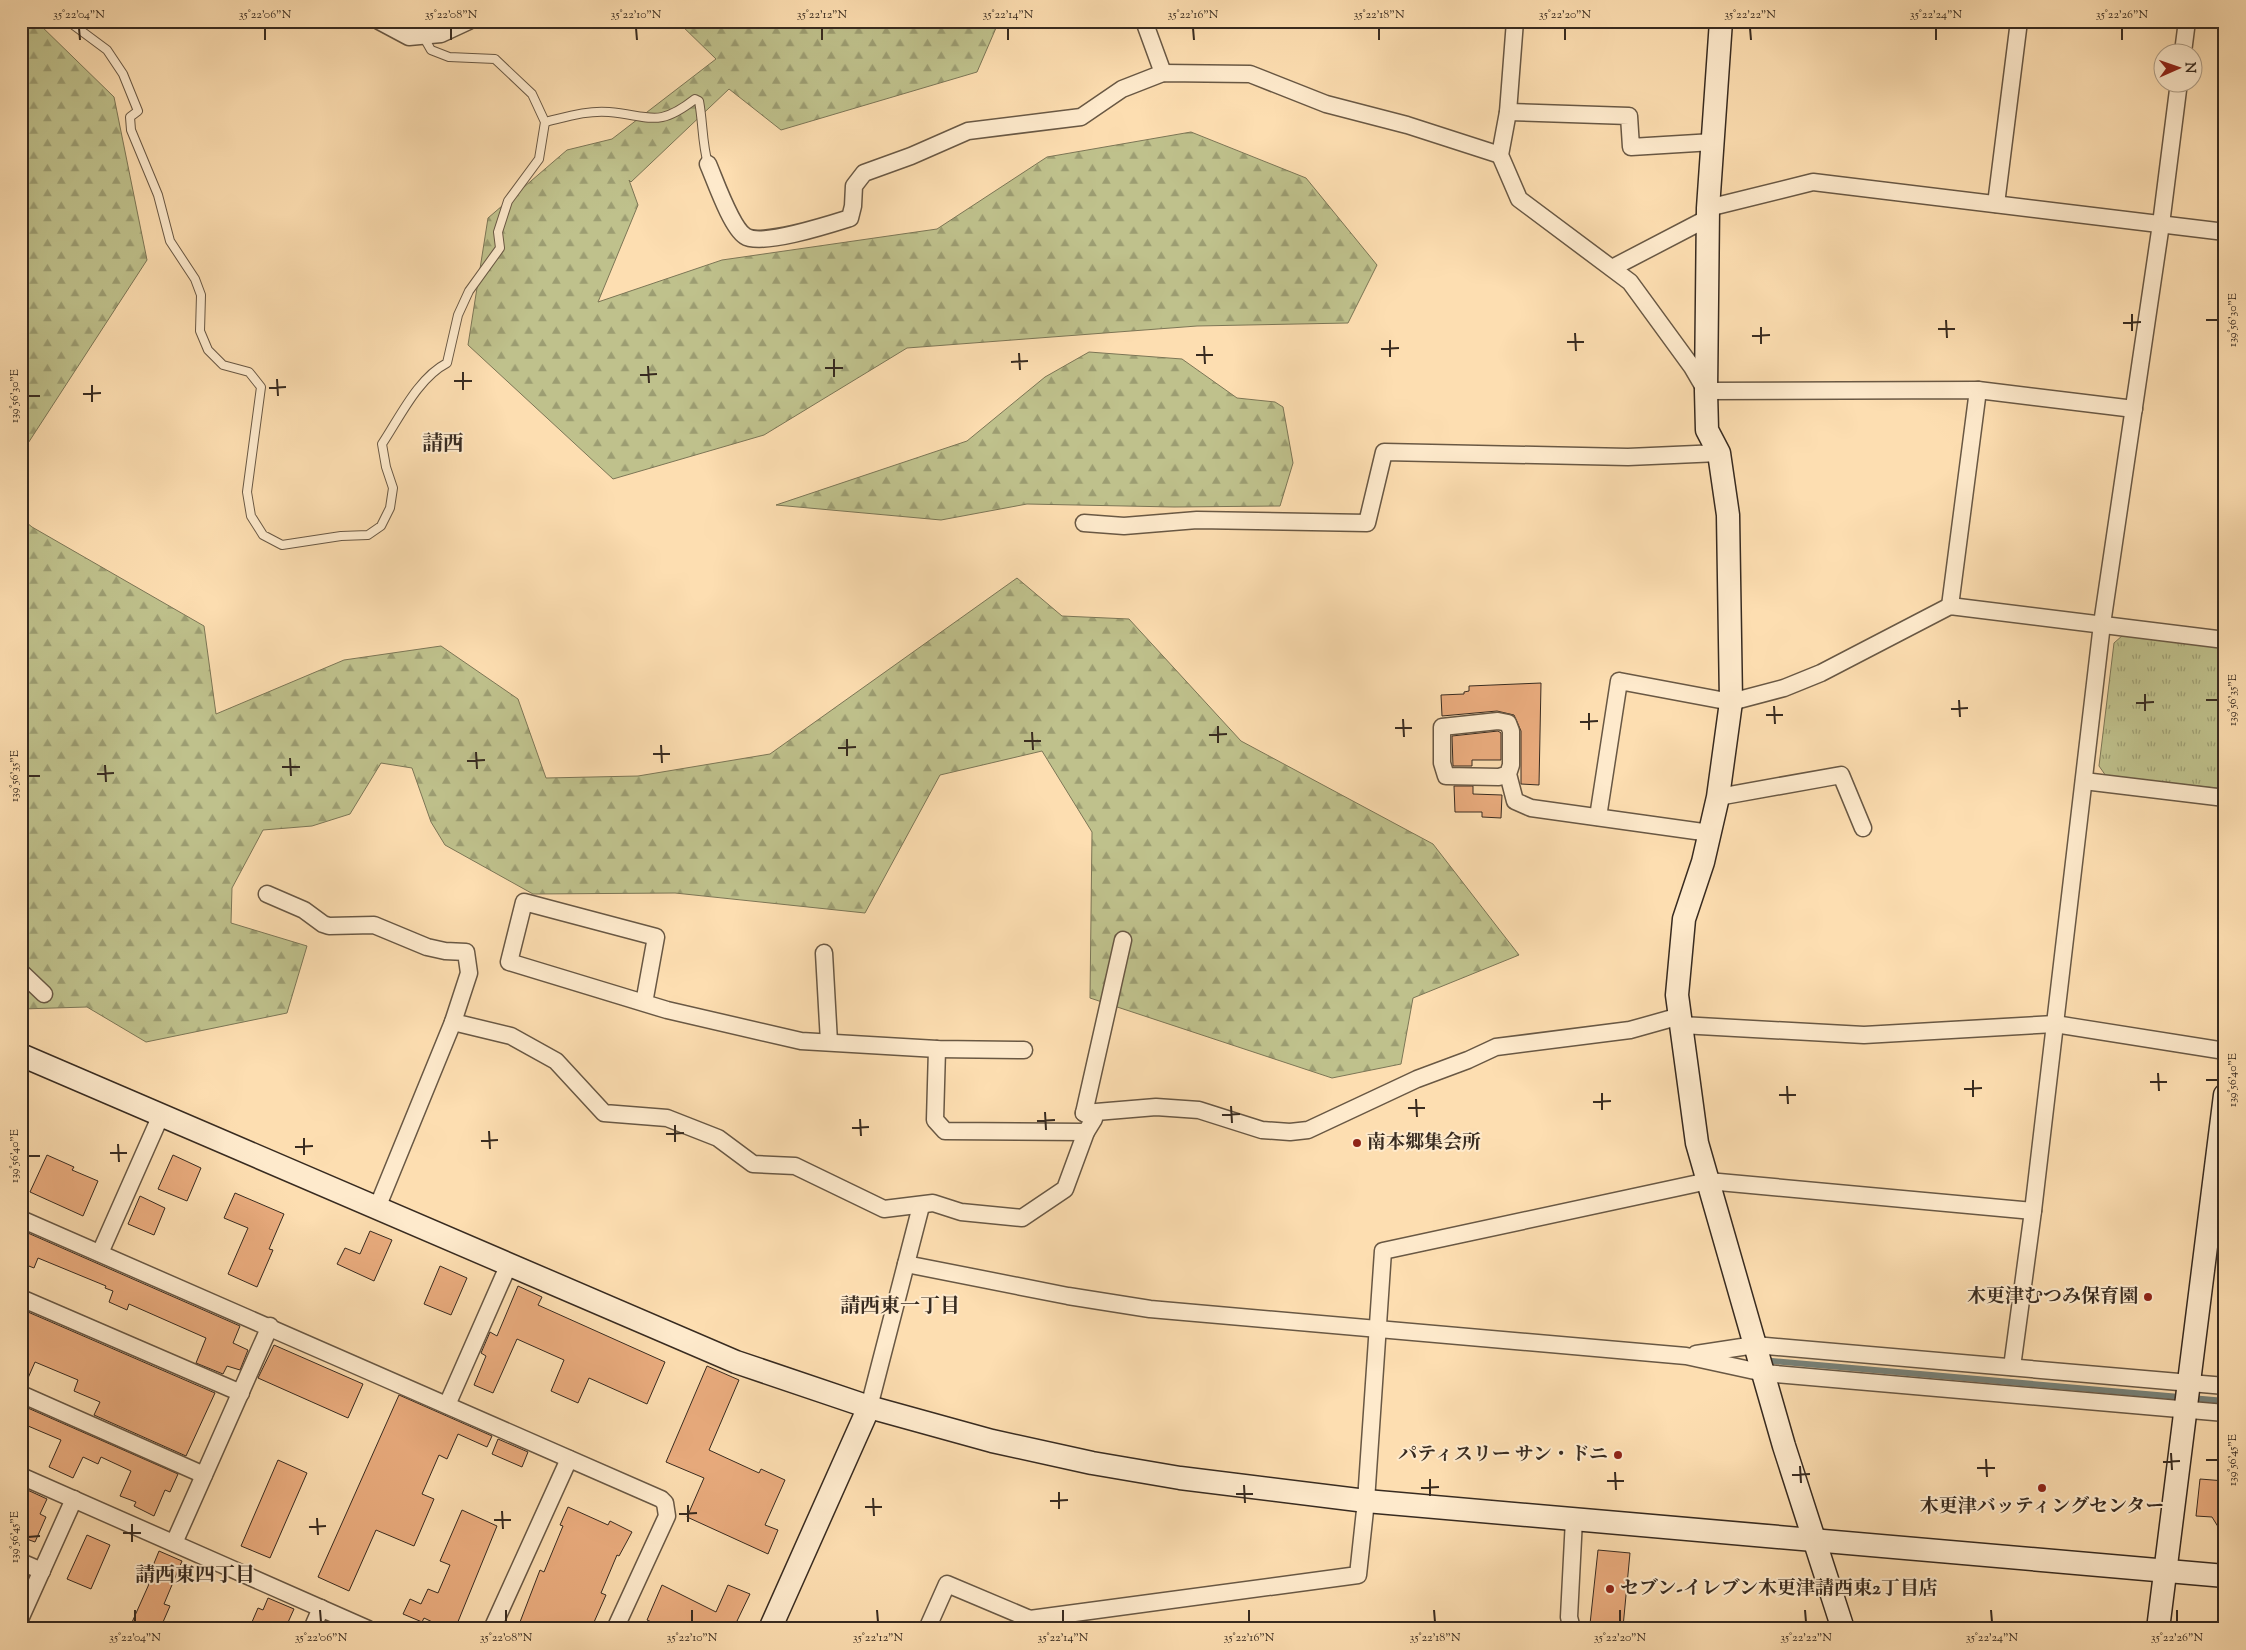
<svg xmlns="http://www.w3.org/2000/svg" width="2246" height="1650" font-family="'Sorts Mill Goudy','Noto Serif JP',serif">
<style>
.forest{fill:url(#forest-firs);stroke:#7c7656}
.park{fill:url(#park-tufts);stroke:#7c7656}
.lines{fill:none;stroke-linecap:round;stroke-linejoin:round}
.stream{stroke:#778178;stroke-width:6}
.building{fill:#eaac7e;stroke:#382b20}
.lane-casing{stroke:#695844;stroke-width:10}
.street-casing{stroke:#695844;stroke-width:19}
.secondary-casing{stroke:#382b20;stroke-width:25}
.lane{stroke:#feeacc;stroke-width:8}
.street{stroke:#feeacc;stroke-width:16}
.secondary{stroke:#feeacc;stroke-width:22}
.ticks{fill:none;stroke:#382b20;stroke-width:2}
.poi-dot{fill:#8f2418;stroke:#feeacc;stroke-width:2}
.labels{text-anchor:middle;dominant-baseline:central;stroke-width:4;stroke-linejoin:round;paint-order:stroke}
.poi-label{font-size:19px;font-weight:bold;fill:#382b20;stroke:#feeacc;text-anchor:start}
.neighbourhood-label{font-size:20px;font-weight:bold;fill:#382b20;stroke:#feeacc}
.quarter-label{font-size:21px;font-weight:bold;fill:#382b20;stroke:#feeacc}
.neatline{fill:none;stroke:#382b20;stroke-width:2}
.ticks-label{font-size:12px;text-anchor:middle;fill:#382b20}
</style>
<defs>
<pattern id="forest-firs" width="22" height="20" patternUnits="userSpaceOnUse" patternTransform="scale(1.25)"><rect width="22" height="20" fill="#bfc18c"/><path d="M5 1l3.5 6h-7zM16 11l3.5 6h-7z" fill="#9c9d72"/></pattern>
<pattern id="park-tufts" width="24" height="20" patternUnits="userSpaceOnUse" patternTransform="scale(1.25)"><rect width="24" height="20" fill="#bfc18c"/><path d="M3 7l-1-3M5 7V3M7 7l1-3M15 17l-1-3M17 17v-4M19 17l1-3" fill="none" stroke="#9c9d72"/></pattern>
</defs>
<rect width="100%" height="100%" fill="#fddeb1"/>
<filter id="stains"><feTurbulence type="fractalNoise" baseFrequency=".004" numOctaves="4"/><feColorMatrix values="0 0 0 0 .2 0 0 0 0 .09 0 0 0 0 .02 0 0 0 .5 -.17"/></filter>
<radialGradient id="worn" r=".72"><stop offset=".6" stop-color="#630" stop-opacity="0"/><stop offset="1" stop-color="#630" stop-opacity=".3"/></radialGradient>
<g class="forest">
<polygon points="21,21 36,21 114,97 147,260 21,454"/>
<polygon points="677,21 999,21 977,72 781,130 729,89 631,182 629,180 638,205 598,302 722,260 937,229 1047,157 1191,132 1306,178 1377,265 1348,323 1197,326 907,348 764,435 613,479 468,345 488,218 567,150 612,139 716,59"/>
<polygon points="1089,352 1182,359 1237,398 1275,402 1283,407 1293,463 1280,506 1174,507 1027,504 941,520 776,505 967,441 1045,377"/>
<polygon points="21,518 32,527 204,626 216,714 344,660 441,646 518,699 546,778 638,776 770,754 1017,578 1062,616 1129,619 1241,741 1433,844 1519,955 1413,998 1401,1064 1332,1078 1090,998 1092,832 1042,751 940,775 865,913 675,893 533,894 445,845 431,822 412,768 381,763 350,814 312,826 263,830 232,888 231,923 307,946 287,1013 146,1042 87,1007 21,1009"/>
</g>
<polygon class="park" points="2123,635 2225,647 2225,789 2106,776 2099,766 2114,643"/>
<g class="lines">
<polyline class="stream" points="1772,1361 2225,1401"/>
</g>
<g class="building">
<polygon points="1541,683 1539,785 1521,784 1521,731 1514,715 1497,711 1442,716 1441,695 1464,694 1464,692 1469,691 1469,686"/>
<polygon points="1498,731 1501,733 1501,760 1472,760 1472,766 1453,766 1452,736"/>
<polygon points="1454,786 1473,786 1473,794 1502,795 1501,818 1482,817 1482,812 1455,812"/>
<polygon points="47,1155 74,1167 72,1170 98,1181 83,1216 30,1192"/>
<polygon points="173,1155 201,1168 187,1201 158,1189"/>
<polygon points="235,1193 284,1214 269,1249 273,1250 257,1287 228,1274 248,1228 224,1218"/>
<polygon points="140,1196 165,1208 154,1235 128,1224"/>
<polygon points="21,1230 240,1326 233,1343 248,1350 240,1370 227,1366 223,1374 196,1363 206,1338 129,1304 127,1310 109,1302 113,1291 105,1288 106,1286 38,1258 34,1268 21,1263"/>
<polygon points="370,1231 392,1240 374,1281 337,1264 345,1248 360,1254"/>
<polygon points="440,1266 467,1278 451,1315 424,1304"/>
<polygon points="518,1286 542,1297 538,1305 665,1362 647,1404 589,1378 578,1403 551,1391 564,1360 517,1339 493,1393 474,1385 486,1356 481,1353 490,1332 497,1336"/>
<polygon points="21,1309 215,1393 186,1456 94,1415 100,1402 74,1391 78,1380 35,1362 25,1385 21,1384"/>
<polygon points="274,1345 363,1384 348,1418 258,1378"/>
<polygon points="707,1366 739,1380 709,1450 759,1473 761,1469 785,1480 765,1525 778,1530 768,1554 687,1517 704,1478 666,1462"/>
<polygon points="399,1395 492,1436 487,1447 458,1434 447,1459 439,1455 422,1494 434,1499 414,1546 376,1530 349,1591 318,1577"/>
<polygon points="21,1405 178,1474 170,1492 165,1490 154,1516 134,1506 136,1502 120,1496 131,1471 101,1457 98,1464 83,1457 73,1478 49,1467 61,1440 21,1423"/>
<polygon points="498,1439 528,1452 522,1467 492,1454"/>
<polygon points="278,1460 307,1473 270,1558 241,1546"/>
<polygon points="2200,1479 2225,1481 2225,1538 2212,1517 2196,1516"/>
<polygon points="21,1487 47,1499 40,1514 46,1517 35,1542 21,1537"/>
<polygon points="568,1507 608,1525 610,1521 632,1532 619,1556 617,1555 601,1593 606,1595 591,1629 538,1629 520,1622 540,1570 544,1572 563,1526 560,1525"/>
<polygon points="462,1510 497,1526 455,1629 447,1629 424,1618 422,1622 403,1614 410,1599 421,1604 428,1589 438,1593 450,1565 440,1561"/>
<polygon points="87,1535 110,1545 91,1589 67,1579"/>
<polygon points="1598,1550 1630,1553 1623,1627 1590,1624"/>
<polygon points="159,1551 182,1561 164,1604 170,1606 160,1629 129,1629 149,1584 146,1583"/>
<polygon points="662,1585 716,1612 728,1585 750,1594 737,1621 755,1629 667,1629 647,1620"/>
<polygon points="268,1598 294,1609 285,1629 249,1629 258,1608 263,1610"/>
</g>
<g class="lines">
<defs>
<g id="lane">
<path d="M 68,21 L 107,50 L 123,74 L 138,111 L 130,117 L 131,130 L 158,195 L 170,241 L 195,279 L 201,295 L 200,331 L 208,350 L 223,365 L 249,372 L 261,387 L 247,492 L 251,516 L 263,535 L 282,545 L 341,536 L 368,535 L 381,526 L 390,508 L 393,488 L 386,467 L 382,444 C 400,417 418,378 447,363 L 458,315 L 469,291 L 500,248 L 498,232 L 508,201 L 539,159 L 545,122 L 532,94 L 495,59 L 449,57 L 431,50 L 423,36"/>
<path d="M 545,122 C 566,117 588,110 609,112 C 651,116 658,128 695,99 L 699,101 C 703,122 702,143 708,164"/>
</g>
<g id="street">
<polyline points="379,21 409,37 441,34 469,21"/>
<polyline points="1144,21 1163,73"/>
<polyline points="1515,21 1508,112 1500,155 1519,199 1630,282 1692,367 1706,391 1978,390 2134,409"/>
<polyline points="2183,52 2187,21"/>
<polyline points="1508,112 1629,116 1631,147 1713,142"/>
<path d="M 708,164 C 715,180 731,227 745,236 C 760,247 831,224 850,218 L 853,206 L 854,186 L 864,173 L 911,156 L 968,131 L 1081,117 L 1122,89 L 1163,73 L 1250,74 L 1326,104 L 1407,125 L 1500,155"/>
<polyline points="1996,204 2019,21"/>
<polyline points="1708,208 1813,182 2225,232"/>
<polyline points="1612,268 1708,218"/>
<polyline points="1084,523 1124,526 1197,520 1367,523 1384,452 1628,457 1719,453"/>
<polyline points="1950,606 1978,390"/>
<polyline points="1508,774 1499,777 1446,776 1442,763 1442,727 1498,721 1508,723 1511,731 1511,765 1508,774 1515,801 1531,808 1710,833"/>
<polyline points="2084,781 2225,798"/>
<polyline points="1718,797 1841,775 1863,828"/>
<polyline points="1598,817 1619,681 1731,702 1784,688 1821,673 1950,606 2225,640"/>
<polyline points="267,894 304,910 323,924 329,926 374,925 427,947 445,951 466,952 469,973 453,1022 377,1208"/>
<polyline points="824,953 829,1042"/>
<polyline points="21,972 44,994"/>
<polyline points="644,1003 656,937 524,902 509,962 667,1010 801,1041 937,1049 1024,1050"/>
<polyline points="453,1022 511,1036 556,1061 604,1113 667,1118 718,1138 753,1164 795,1166 884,1209 933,1203 961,1212 1022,1218 1065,1189 1086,1132 1094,1119 1084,1113 1123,940"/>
<polyline points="1681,1025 1864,1035 2055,1024 2225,1051"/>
<polyline points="937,1049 935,1120 945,1131 1086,1132"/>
<polyline points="1084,1113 1156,1107 1199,1110 1262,1130 1290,1132 1308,1130 1417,1079 1468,1060 1496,1047 1630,1030 1680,1016"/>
<polyline points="21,1219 661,1499 665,1503 667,1516 615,1629"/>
<polyline points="100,1253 161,1115"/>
<polyline points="906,1264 1068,1296 1150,1309 1686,1356 1764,1373 2225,1413"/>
<polyline points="21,1298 241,1393"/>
<polyline points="1696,1354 1755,1345 2225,1386"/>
<polyline points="2012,1367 2033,1211 2102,624 2161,224 2179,82"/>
<polyline points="21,1394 204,1475"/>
<polyline points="447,1405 509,1264"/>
<polyline points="869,1407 921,1206"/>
<polyline points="21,1476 368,1629"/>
<polyline points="174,1543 270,1326"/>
<polyline points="21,1562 42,1571"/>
<polyline points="21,1617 74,1499"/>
<polyline points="312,1629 321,1608"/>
<polyline points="492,1629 569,1459"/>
<polyline points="927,1629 947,1584 1030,1619 1358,1575 1366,1501 1383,1251 1708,1181 2033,1211"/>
<polyline points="1572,1629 1569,1617 1574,1519"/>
</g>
<g id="secondary">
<polyline points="1721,21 1708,208 1706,391 1707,430 1719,453 1728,515 1731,702 1718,797 1703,862 1684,919 1677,995 1697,1143 1784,1446 1843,1629"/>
<polyline points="21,1055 736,1362 869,1407 992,1441 1092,1463 1180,1478 1366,1501 2225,1576"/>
<polyline points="770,1629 869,1407"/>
<polyline points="2158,1629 2225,1095"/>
</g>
</defs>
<use href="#lane" class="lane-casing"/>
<use href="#street" class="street-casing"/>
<use href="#secondary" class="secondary-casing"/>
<use href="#lane" class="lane"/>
<use href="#street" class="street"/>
<use href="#secondary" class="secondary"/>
</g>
<path class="ticks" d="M 79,28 L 80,40M 265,28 L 265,40M 451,28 L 451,40M 636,28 L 637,40M 822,28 L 822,40M 1008,28 L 1008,40M 1193,28 L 1194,40M 1379,28 L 1379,40M 1565,28 L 1565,40M 1750,28 L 1751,40M 1936,28 L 1936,40M 2122,28 L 2122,40M 2132,314 L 2132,331M 1946,320 L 1947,338M 2206,320 L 2218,320M 2123,323 L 2141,322M 1761,327 L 1761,344M 1938,329 L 1955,329M 1575,333 L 1576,351M 1752,336 L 1770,335M 1390,340 L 1390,357M 1567,342 L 1584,342M 1204,346 L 1205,364M 1381,349 L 1399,348M 1019,353 L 1020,370M 1196,355 L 1213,355M 834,359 L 834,377M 1011,362 L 1028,361M 648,366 L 649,383M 825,368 L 843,368M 463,372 L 463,390M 640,375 L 657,374M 277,379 L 278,396M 454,381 L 472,381M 92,385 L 92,402M 269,388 L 286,387M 83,394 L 101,393M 28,396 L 40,396M 2145,694 L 2145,711M 1959,700 L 1960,717M 2206,700 L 2218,700M 2136,703 L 2154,702M 1774,706 L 1775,724M 1951,709 L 1968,708M 1589,713 L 1589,730M 1766,715 L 1783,715M 1403,719 L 1404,737M 1580,722 L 1598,721M 1218,726 L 1218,743M 1395,728 L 1412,728M 1032,732 L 1033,750M 1209,735 L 1227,734M 847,739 L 847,756M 1024,741 L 1041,741M 661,745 L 662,763M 838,748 L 856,747M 476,752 L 477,769M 653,754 L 670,754M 290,758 L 291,776M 467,761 L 485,760M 105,765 L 106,782M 282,767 L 300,767M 97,774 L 114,773M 28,776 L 40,776M 2158,1073 L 2159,1091M 1973,1080 L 1973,1097M 2206,1080 L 2218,1080M 2150,1082 L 2167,1082M 1787,1086 L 1788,1104M 1964,1089 L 1982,1088M 1602,1093 L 1602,1110M 1779,1095 L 1796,1095M 1416,1099 L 1417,1117M 1593,1102 L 1611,1101M 1231,1106 L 1232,1123M 1408,1108 L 1425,1108M 1045,1112 L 1046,1130M 1222,1115 L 1240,1114M 860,1119 L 861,1136M 1037,1121 L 1055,1120M 675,1125 L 675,1142M 852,1128 L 869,1127M 489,1131 L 490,1149M 666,1134 L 684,1133M 304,1138 L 304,1155M 481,1141 L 498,1140M 118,1144 L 119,1162M 295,1147 L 313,1146M 110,1153 L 127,1153M 28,1156 L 40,1156M 2171,1453 L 2172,1470M 1986,1459 L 1987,1477M 2206,1460 L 2218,1460M 2163,1462 L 2180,1461M 1800,1466 L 1801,1483M 1977,1468 L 1995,1468M 1615,1472 L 1616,1490M 1792,1475 L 1810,1474M 1430,1479 L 1430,1496M 1607,1481 L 1624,1481M 1244,1485 L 1245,1503M 1421,1488 L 1439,1487M 1059,1492 L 1059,1509M 1236,1494 L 1253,1494M 873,1498 L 874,1516M 1050,1501 L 1068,1500M 688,1505 L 688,1522M 865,1507 L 882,1507M 502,1511 L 503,1529M 679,1514 L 697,1513M 317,1518 L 318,1535M 494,1520 L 511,1520M 132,1524 L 132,1542M 309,1527 L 326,1526M 123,1533 L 141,1533M 28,1537 L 40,1536M 135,1610 L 135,1622M 320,1610 L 321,1622M 506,1610 L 506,1622M 692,1610 L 692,1622M 877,1610 L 878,1622M 1063,1610 L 1063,1622M 1249,1610 L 1249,1622M 1434,1610 L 1435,1622M 1620,1610 L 1620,1622M 1805,1610 L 1806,1622M 1991,1610 L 1992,1622M 2177,1610 L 2177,1622"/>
<g class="poi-dot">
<circle cx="1357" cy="1143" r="5"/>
<circle cx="2148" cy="1297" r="5"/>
<circle cx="1618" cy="1455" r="5"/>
<circle cx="2042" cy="1488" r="5"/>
<circle cx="1610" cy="1589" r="5"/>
</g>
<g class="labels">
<g class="poi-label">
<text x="1367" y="1143">南本郷集会所</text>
<text x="2138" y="1297" text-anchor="end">木更津むつみ保育園</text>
<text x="1608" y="1455" text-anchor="end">パティスリー サン・ドニ</text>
<text x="2042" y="1507" text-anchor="middle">木更津バッティングセンター</text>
<text x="1620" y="1589">セブン-イレブン木更津請西東2丁目店</text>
</g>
<g class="neighbourhood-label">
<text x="900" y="1307">請西東一丁目</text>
<text x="195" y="1576">請西東四丁目</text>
</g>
<g class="quarter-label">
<text x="443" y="445">請西</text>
</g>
</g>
<rect width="2246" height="1650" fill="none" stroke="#fddeb1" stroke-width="55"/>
<g transform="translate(2178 68) rotate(88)"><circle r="24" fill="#feeacc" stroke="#af9e87"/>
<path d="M0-4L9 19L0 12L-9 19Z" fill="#8f2418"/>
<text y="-8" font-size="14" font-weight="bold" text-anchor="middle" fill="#382b20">N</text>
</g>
<rect x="28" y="28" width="2190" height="1594" class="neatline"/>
<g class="ticks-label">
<text x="79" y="18">35°22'04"N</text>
<text x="265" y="18">35°22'06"N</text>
<text x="451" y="18">35°22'08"N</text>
<text x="636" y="18">35°22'10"N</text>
<text x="822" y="18">35°22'12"N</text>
<text x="1008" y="18">35°22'14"N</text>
<text x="1193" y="18">35°22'16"N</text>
<text x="1379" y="18">35°22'18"N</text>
<text x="1565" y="18">35°22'20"N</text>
<text x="1750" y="18">35°22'22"N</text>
<text x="1936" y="18">35°22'24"N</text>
<text x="2122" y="18">35°22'26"N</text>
<text transform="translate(2232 320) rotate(-90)" y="4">139°56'30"E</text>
<text transform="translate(14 396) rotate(-90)" y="4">139°56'30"E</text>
<text transform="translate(2232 700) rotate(-90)" y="4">139°56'35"E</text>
<text transform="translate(14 776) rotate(-90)" y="4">139°56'35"E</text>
<text transform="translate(2232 1080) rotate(-90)" y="4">139°56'40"E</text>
<text transform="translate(14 1156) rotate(-90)" y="4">139°56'40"E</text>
<text transform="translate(2232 1460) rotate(-90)" y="4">139°56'45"E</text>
<text transform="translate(14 1537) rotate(-90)" y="4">139°56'45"E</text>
<text x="135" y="1641">35°22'04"N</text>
<text x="321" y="1641">35°22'06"N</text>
<text x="506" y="1641">35°22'08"N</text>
<text x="692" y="1641">35°22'10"N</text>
<text x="878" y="1641">35°22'12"N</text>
<text x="1063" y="1641">35°22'14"N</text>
<text x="1249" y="1641">35°22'16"N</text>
<text x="1435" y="1641">35°22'18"N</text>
<text x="1620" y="1641">35°22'20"N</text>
<text x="1806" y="1641">35°22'22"N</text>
<text x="1992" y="1641">35°22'24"N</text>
<text x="2177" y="1641">35°22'26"N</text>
</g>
<rect width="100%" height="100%" filter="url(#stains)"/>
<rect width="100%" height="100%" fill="url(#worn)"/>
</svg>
